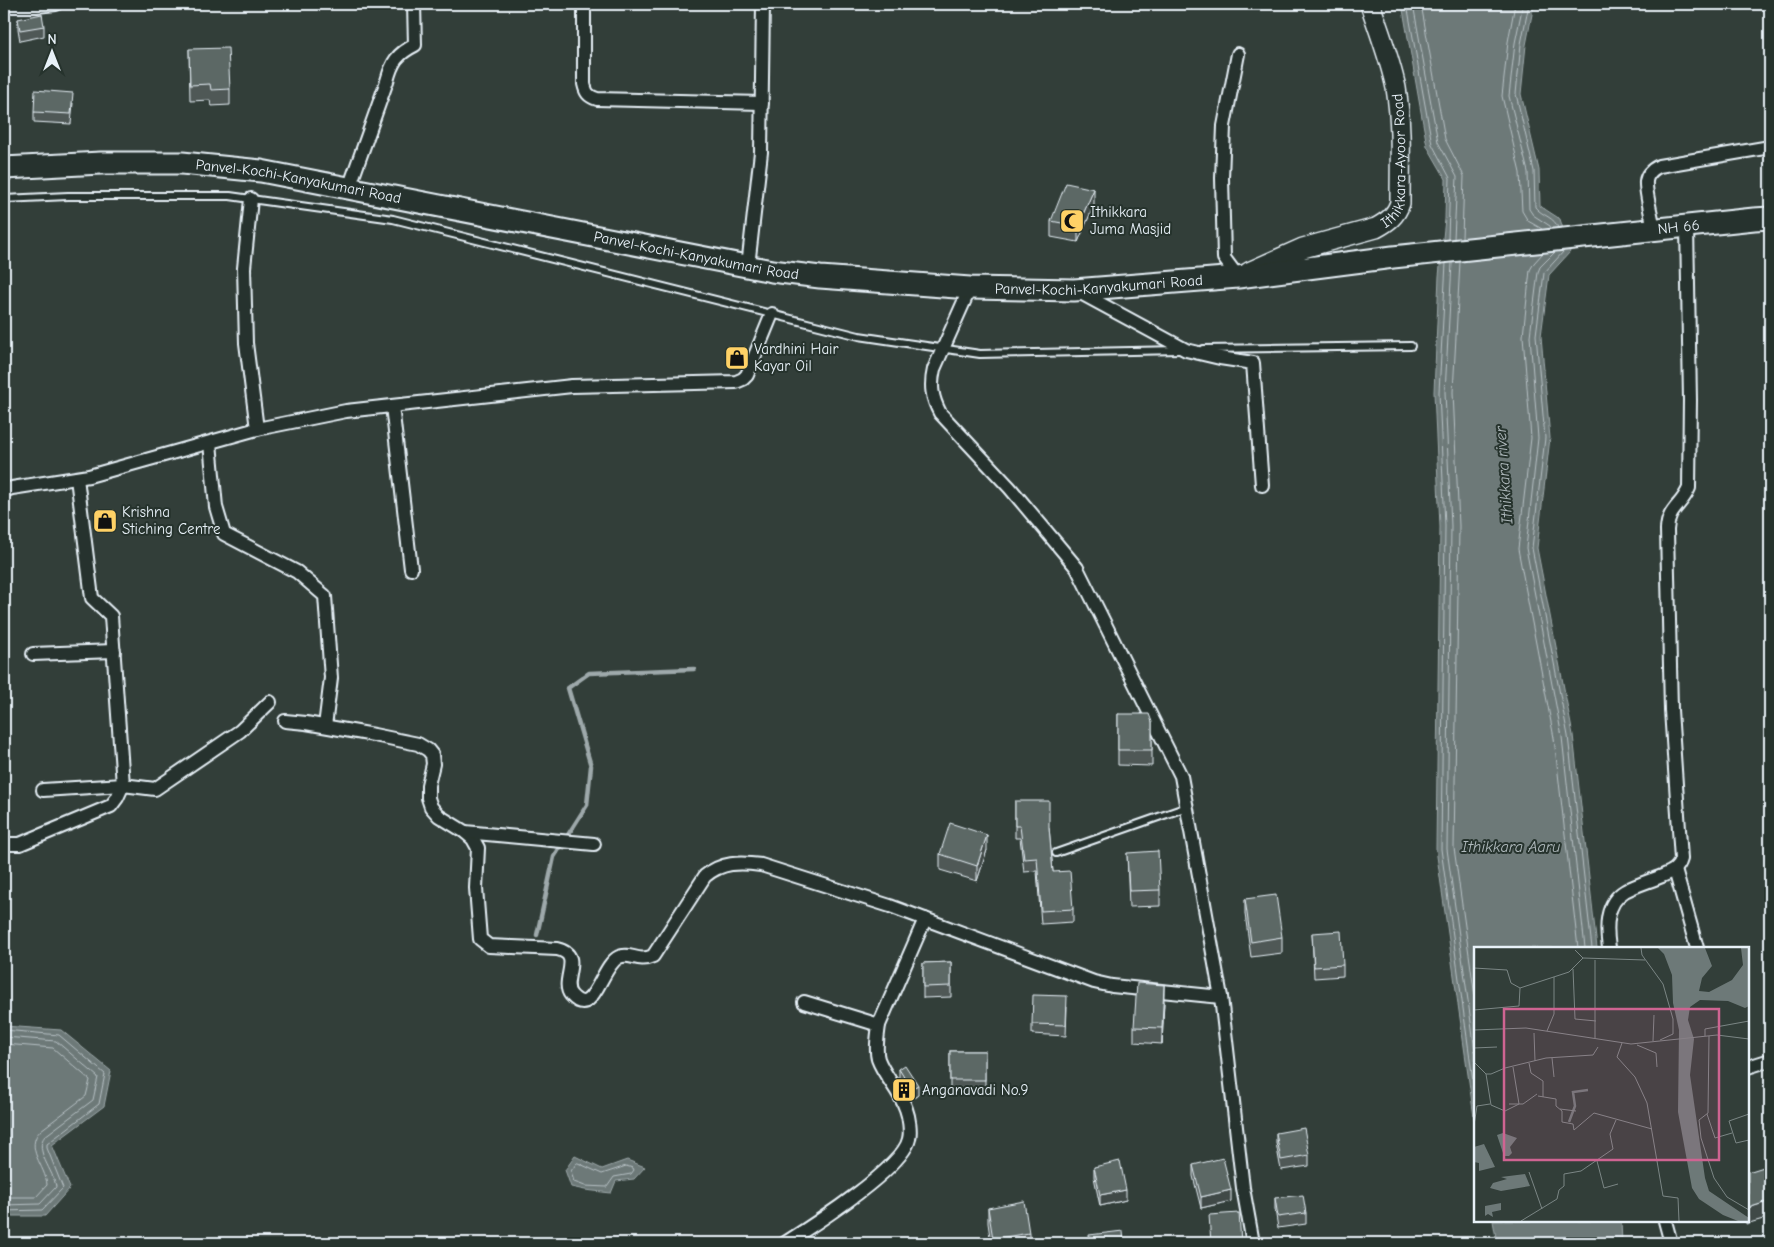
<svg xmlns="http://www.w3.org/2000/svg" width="1774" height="1247" font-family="'Comic Neue',sans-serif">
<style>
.water{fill:#6d7978;stroke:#9ea9ab}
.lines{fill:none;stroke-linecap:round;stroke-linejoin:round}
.shore{stroke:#b7c1c5;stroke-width:1}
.stream{stroke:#9ea9ab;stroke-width:4.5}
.service-casing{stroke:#e8f1f8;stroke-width:10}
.minor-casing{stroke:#e8f1f8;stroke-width:16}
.secondary-casing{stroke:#e8f1f8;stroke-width:22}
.trunk-casing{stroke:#e8f1f8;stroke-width:25}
.service{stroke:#26332d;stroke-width:6}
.minor{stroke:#26332d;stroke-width:12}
.secondary{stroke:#26332d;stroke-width:19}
.trunk{stroke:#26332d;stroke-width:21}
.wall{fill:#4f5957;stroke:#e8f1f8}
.shaded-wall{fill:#404947;stroke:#e8f1f8}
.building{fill:#5c6865;stroke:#e8f1f8}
.labels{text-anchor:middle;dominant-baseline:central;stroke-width:4;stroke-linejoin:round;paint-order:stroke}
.street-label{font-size:15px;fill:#e8f1f8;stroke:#26332d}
.poi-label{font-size:15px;fill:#e8f1f8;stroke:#26332d;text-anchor:start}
.water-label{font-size:16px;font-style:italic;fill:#b1bbbe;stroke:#26332d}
.inset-river{fill:none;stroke:#6d7978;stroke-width:2.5}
.inset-road{fill:none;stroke:#7b8685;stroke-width:1}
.view{fill:#cf6492;fill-opacity:0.15;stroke:#cf6492;stroke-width:2.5}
.inset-edge{fill:none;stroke:#e8f1f8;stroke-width:2.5}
</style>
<rect width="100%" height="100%" fill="#323e39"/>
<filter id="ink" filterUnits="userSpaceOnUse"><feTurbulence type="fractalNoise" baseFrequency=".02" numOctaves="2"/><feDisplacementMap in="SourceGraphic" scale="10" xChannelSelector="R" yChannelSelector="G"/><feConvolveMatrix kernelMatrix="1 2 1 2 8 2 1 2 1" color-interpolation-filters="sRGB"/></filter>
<g filter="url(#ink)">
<g class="water">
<polygon points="1402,4 1534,4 1526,45 1521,94 1539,170 1540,206 1560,219 1570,252 1549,275 1541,336 1550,438 1537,548 1573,735 1597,948 1475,948 1475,1124 1436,849 1440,527 1434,392 1439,276 1445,219 1446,179 1427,146"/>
<polygon points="4,1026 61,1030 111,1071 104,1106 52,1145 70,1188 45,1216 4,1216"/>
<polygon points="575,1156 602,1169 627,1160 645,1167 634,1179 616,1181 611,1193 585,1190 571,1187 565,1170"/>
<polygon points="1493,1221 1621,1221 1622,1243 1497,1243"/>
</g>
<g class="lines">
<g class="shore">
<polyline points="1407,4 1432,144 1450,178 1448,239"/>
<polyline points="1413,4 1438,142 1457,177 1454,239"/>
<polyline points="1421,4 1445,139 1464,176 1462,238"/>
<polyline points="1515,4 1508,42 1502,96 1520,173 1522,211 1528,221 1542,229"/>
<polyline points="1523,4 1515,43 1509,96 1528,172 1529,209 1533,215 1550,226 1551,228"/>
<path d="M 1529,4 L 1521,44 L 1516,94 L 1534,171 L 1535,207 C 1542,216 1555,217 1558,228"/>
<polyline points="1564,251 1544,273 1536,335 1545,438 1532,548 1568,736 1592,948"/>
<polyline points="1555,252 1540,267 1538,272 1530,336 1538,438 1526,548 1562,737 1585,948"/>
<polyline points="1543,253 1534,263 1530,270 1523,336 1531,438 1518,549 1554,738 1578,948"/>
<polyline points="1460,262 1453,392 1459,526 1454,848 1475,997"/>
<polyline points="1446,263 1439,392 1445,526 1441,849 1475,1095"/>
<polyline points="1452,263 1445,392 1451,526 1447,849 1475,1051"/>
<polyline points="4,1030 59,1035 105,1074 99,1104 47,1144 47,1148 63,1188 42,1210 4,1211"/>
<path d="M 4,1037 L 56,1041 L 98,1077 L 93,1100 L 45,1136 C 33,1150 54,1171 56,1187 L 40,1204 L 4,1205"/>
<path d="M 4,1044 L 53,1048 L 90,1080 L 86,1096 L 41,1130 C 23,1148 46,1166 47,1185 L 36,1197 L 4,1197"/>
<polygon points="578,1163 602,1174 626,1166 633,1168 634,1170 631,1174 614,1177 607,1187 585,1186 574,1182 571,1171 576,1164"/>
</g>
<polyline class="stream" points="537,935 554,857 587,805 591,766 568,688 589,673 694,669"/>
<defs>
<g id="service">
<polyline points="4,199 68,196 230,196 251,199 393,219 859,336 980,354 1180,350"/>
<polyline points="1203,349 1411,346"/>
<polyline points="1056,853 1187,807"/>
</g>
<g id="minor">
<path d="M 584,4 L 584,84 C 586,93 588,96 597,99 L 762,103"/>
<polyline points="4,6 36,6 56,4"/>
<polyline points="1238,54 1224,126 1222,178 1224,258 1238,277"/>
<path d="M 349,188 L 387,81 C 392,62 397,54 415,45 L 414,4"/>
<polyline points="251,199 244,268 246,343 257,429"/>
<path d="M 1654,229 C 1652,217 1645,192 1646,181 C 1647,174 1653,169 1659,166 L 1770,147"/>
<polyline points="748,266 761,152 763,4"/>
<path d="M 970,288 L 934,369 C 930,386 932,398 940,413 L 1010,488 L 1077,568 L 1181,776 L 1221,997 L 1243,1188 L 1253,1243"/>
<polyline points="1077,291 1186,350 1220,358 1253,363 1262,485"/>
<polyline points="392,406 411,569"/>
<polyline points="210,443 216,507 224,534 297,572 325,596 331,678 325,726"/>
<polyline points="4,491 12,488 89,476 257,429 346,411 572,386 736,382 743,379 747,375 772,314"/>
<polyline points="33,654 114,651"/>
<path d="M 285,721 L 306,723 L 374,735 L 418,744 L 428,750 L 432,755 L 433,764 L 428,785 L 428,798 L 431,807 L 439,816 L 465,832 L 473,839 L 478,848 L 476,888 L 480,939 L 489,946 L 557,949 C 585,955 559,981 571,995 C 594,1021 600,966 619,957 C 630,952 638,963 653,956 L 705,876 C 722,862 739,862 761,865 L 890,906 L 1094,982 L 1112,986 L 1221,997"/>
<polyline points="43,790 123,785 155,789 240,731 270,702"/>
<polyline points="465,832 594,844"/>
<polyline points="4,844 20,844 111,806 117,798 123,785 111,616 92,598 77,478"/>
<polyline points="1675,870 1697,948"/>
<path d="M 1609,948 C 1606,928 1605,903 1625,891 C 1636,885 1650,881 1662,876 C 1671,872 1678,870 1681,859 L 1671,710 L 1667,530 C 1668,508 1681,507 1689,488 L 1690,400 L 1687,226"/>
<polyline points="804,1002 879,1025"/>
<polyline points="1748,1067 1770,1060"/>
<polyline points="1665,1221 1671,1243"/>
<path d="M 785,1243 C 812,1226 903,1168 909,1139 C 911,1131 909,1117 906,1109 C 900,1091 884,1076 878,1059 C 875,1049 878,1034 879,1025 L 925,919"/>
</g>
<g id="secondary">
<path id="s1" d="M 1249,272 L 1303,248 L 1376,228 C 1387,222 1396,216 1400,203 C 1400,165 1402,125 1396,88 C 1390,59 1379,31 1370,4"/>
</g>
<g id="trunk">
<path id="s2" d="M 4,168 L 101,163 L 182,163 L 261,171 L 772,271 L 820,277 L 970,288 L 1074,290 L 1238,277 L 1393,257 L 1754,219 L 1770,218"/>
</g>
</defs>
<use href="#service" class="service-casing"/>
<use href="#minor" class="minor-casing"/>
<use href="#secondary" class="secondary-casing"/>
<use href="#trunk" class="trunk-casing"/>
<use href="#service" class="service"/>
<use href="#minor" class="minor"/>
<use href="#secondary" class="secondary"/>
<use href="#trunk" class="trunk"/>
</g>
<g class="wall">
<polygon points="18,19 44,26 44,36 20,41 18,29"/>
<polygon points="189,49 230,89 230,105 211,106 210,100 190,101"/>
<polygon points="73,103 71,124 34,122 34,112"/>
<polygon points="1094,205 1078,242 1051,237 1051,221"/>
<polygon points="1118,714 1152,722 1152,766 1118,765"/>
<polygon points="1015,801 1049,827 1053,872 1073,909 1073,922 1041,924 1037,871 1024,872 1020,838 1015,838"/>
<polygon points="987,850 977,881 940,870 940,854"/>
<polygon points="1127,853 1160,890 1160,906 1129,907"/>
<polygon points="1245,899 1282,937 1282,953 1251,957 1245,914"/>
<polygon points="1312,933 1343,965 1343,976 1314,978"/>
<polygon points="951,962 951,997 923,998 923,963"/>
<polygon points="1164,1001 1162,1044 1134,1042 1134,1027"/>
<polygon points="1067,1007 1066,1036 1032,1034 1032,1024"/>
<rect x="950" y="1051" width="35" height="40"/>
<polygon points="899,1069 918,1095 911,1100 899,1079"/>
<polygon points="1276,1133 1309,1155 1309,1166 1281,1170 1276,1143"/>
<polygon points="1193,1165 1231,1201 1201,1208 1193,1176"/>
<polygon points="1094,1167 1126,1200 1100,1206 1094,1177"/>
<polygon points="1275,1198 1306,1213 1306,1224 1278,1228 1275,1209"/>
<polygon points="988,1208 1029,1233 1029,1243 991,1243 988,1223"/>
</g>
<g class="shaded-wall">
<polygon points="1094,189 1094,205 1078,242 1078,226"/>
<polygon points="987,835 987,850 977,881 977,866"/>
<polygon points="1164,985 1164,1001 1162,1044 1162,1028"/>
<polygon points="918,1085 918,1095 911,1100 911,1089"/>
<polygon points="1126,1190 1126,1200 1100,1206 1100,1195"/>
<polygon points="1231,1190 1231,1201 1201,1208 1201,1197"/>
<polygon points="1770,1201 1770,1217 1746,1224 1746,1221 1748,1221 1748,1208"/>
</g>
<g class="building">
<polygon points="42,14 44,26 20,30 18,19"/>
<polygon points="228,48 230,89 211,90 210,84 190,85 189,49"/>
<polygon points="35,90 73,93 71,114 34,112"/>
<polygon points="1066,183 1094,189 1078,226 1051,221"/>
<polygon points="1118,714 1149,714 1152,722 1152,750 1118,750"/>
<polygon points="1015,801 1049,801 1049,827 1053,872 1070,871 1073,909 1041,911 1037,858 1024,859 1020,826 1015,826"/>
<polygon points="950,823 987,835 977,866 940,854"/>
<polygon points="1158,851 1160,890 1129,891 1127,853"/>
<polygon points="1276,895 1282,937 1251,942 1245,899"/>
<polygon points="1341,931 1343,965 1314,967 1312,933"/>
<polygon points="951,962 951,986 923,987 923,963"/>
<polygon points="1137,983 1164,985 1162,1028 1134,1027"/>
<polygon points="1033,995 1067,996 1066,1025 1032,1024"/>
<rect x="950" y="1051" width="35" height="29"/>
<polygon points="905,1065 918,1085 911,1089 899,1069"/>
<polygon points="1304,1128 1309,1155 1281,1160 1276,1133"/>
<polygon points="1223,1158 1231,1190 1201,1197 1193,1165"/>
<polygon points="1120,1161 1126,1190 1100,1195 1094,1167"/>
<polygon points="1770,1165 1770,1201 1748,1208 1748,1172"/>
<polygon points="1303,1195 1306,1213 1278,1217 1275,1198"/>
<polygon points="1024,1201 1029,1233 993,1239 988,1208"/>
<polygon points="1239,1213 1241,1243 1211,1243 1209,1215"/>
<polygon points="1123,1231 1124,1243 1090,1243 1089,1235"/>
</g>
</g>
<defs>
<symbol id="mosque-square" viewBox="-11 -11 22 22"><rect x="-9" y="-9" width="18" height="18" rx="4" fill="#ffd166" stroke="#26332d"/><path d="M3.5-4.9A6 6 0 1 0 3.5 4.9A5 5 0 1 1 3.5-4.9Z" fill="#111"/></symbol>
<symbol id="shop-square" viewBox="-11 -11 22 22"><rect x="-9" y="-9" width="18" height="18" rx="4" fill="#ffd166" stroke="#26332d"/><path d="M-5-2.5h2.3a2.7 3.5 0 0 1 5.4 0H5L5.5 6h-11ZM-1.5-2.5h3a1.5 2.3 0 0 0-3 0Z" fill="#111"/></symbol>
<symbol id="building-square" viewBox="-11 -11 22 22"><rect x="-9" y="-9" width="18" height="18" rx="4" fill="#ffd166" stroke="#26332d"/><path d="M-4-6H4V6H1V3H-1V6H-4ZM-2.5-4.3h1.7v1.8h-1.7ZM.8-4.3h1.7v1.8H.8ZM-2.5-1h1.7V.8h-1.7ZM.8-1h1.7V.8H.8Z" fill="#111"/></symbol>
</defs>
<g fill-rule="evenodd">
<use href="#mosque-square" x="1058" y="207" width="28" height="28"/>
<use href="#shop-square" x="723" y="344" width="28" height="28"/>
<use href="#shop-square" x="91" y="507" width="28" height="28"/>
<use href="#building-square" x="890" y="1076" width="28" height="28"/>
</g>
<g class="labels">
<g class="street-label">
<text stroke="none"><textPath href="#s1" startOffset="211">Ithikkara-Ayoor Road</textPath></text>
<text stroke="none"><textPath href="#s2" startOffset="296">Panvel-Kochi-Kanyakumari Road</textPath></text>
<text stroke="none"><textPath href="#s2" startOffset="1689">NH 66</textPath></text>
<text stroke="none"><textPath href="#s2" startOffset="701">Panvel-Kochi-Kanyakumari Road</textPath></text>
<text stroke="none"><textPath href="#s2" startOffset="1106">Panvel-Kochi-Kanyakumari Road</textPath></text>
</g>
<g class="poi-label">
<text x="1090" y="212">Ithikkara<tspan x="1090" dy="17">Juma Masjid</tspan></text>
<text x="754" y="349">Vardhini Hair<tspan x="754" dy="17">Kayar Oil</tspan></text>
<text x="122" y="512">Krishna<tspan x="122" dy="17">Stiching Centre</tspan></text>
<text x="922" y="1090">Anganavadi No.9</text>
</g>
<g class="water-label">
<text transform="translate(1504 475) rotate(-94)">Ithikkara river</text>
<text x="1511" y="847">Ithikkara Aaru</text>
</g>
</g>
<g transform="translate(1474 947)">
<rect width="275" height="275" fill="#323e39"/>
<path d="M 184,1 L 231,1 L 238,19 L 228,31 L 225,44 L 235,45 L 258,33 L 269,18 L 267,1 L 275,1 L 275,59 L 271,61 L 254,54 L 226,53 L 216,60 L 214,73 L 220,92 L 216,128 L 231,231 L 235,244 L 275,271 L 275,274 L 264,274 L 249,268 L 225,252 L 218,241 L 204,165 L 205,83 L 199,56 L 198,28 L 190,7 ZM 29,186 L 43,191 L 36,200 L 38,206 L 35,209 L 30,209 L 23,188 ZM 10,197 L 21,220 L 5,224 L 5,216 L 0,215 L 0,200 ZM 51,227 L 56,239 L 27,244 L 16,241 L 19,236 L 33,232 L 27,230 ZM 27,256 L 27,263 L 18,265 L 19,270 L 14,267 L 11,269 L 11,259 Z" fill="#6d7978"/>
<path class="inset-river" d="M 95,175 L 101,159 L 99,145 L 114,143"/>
<path class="inset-road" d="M 167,1 L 168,8 L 189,37 L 199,72 L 199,87 L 186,93M 101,3 L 109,11 L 171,13M 121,13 L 121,91M 0,21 L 33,23 L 37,36 L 46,41M 99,22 L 101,72 L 122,74M 0,63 L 45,59 L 46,41 L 95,25 L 109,11M 0,83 L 52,81 L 157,97 L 243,88 L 275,92M 73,84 L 80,67 L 80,30M 60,86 L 61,114M 231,89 L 231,82 L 275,74M 235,89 L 234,166 L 225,173 L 227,191 L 240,231 L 253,250 L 275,263M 179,94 L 180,68M 148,96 L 143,110 L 161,130 L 173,156 L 189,249 L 204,251 L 205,274M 163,98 L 182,106 L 183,120M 0,101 L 23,100M 78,111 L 80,130M 0,115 L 12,127 L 17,127 L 31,121 L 72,111 L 119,108 L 124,100M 55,116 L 57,126 L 69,134 L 69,150M 39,120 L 45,157M 12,127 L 17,158 L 31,164 L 45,157M 64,149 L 82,152 L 82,159 L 88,164 L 88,175 L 99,177 L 100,183 L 120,166 L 178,182M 35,157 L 49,157 L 63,147M 86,162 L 102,164M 233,167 L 241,191 L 258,186M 275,167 L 255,174 L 262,196 L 275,193M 0,178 L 3,159 L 16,157M 123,214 L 130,241 L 144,237M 55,225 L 68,262M 47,274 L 83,252 L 85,243 L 90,239 L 90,227 L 107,224 L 139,202 L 136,187 L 142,173"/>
<path class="view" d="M 30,62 L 245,62 L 245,213 L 30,213 Z"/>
<rect width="275" height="275" class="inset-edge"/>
</g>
<rect width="1774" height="1247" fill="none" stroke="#26332d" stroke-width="20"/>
<rect x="10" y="10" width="1754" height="1227" fill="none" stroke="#e8f1f8" stroke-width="2" filter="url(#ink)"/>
<g transform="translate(52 52)" stroke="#26332d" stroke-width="4" paint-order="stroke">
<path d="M0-4L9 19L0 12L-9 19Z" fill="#e8f1f8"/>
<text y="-8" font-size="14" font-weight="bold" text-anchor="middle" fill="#e8f1f8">N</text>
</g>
</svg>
